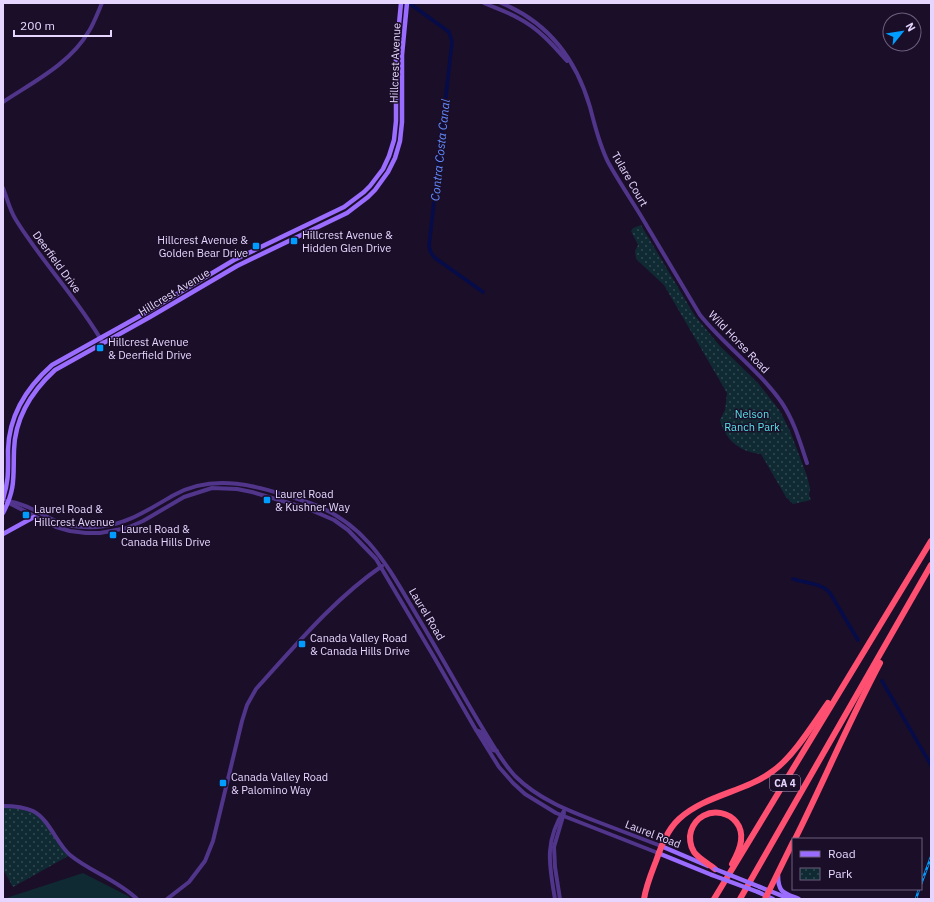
<svg xmlns="http://www.w3.org/2000/svg" width="934" height="902" font-family="'IBM Plex Sans',sans-serif">
<style>
.grass{fill:#102a33}
.park{fill:url(#park-dots)}
.lines{fill:none;stroke-linecap:round;stroke-linejoin:round}
.canal{stroke:#060b49;stroke-width:3.5}
.tertiary{stroke:#51358b;stroke-width:4}
.secondary{stroke:#9a6cff;stroke-width:4.5}
.motorway{stroke:#ff5071;stroke-width:6}
.rail-casing{stroke:#019cff;stroke-width:2.5}
.rail{stroke:#1a0e28;stroke-width:1;stroke-dasharray:3;stroke-linecap:butt}
.secondary-bridge{stroke:#9a6cff;stroke-width:4.5}
.poi-dot{fill:#019cff;stroke:#1a0e28;stroke-width:1.5}
.labels{text-anchor:middle;dominant-baseline:central;stroke-width:3;stroke-linejoin:round;paint-order:stroke}
.shield{fill:#1a0e28;stroke:#a999be;stroke-width:1}
.shield-label{font-size:10px;font-weight:bold;fill:#e6d5ff}
.street-label{font-size:11px;fill:#e6d5ff;stroke:#1a0e28}
.poi-label{font-size:11px;fill:#e6d5ff;stroke:#1a0e28;text-anchor:start}
.park-label{font-size:11px;fill:#56e4ea;stroke:#1a0e28}
.water-label{font-size:12px;font-style:italic;fill:#638aff;stroke:#1a0e28}
</style>
<defs>
<pattern id="park-dots" width="8" height="8" patternUnits="userSpaceOnUse"><rect width="8" height="8" fill="#102a33"/><path d="M2 2h.1M6 6h.1" fill="none" stroke="#334852" stroke-width="1.8" stroke-linecap="round"/></pattern>
</defs>
<rect width="100%" height="100%" fill="#1a0e28"/>
<polygon class="grass" points="83,873 128,896 131,899 3,899"/>
<g class="park">
<path d="M 641,225 L 695,316 L 720,346 L 758,383 L 780,411 L 790,431 L 807,476 L 810,488 L 809,495 L 811,500 L 793,504 L 786,497 L 761,454 C 740,452 725,440 720,420 L 725,410 L 727,393 L 664,285 L 636,259 L 635,251 L 638,245 L 631,231 L 633,228 Z"/>
<polygon points="3,806 34,812 43,820 70,855 13,887 3,869"/>
</g>
<g class="lines">
<g class="canal">
<polyline points="409,3 449,32 452,42 429,246 431,253 435,258 483,292"/>
<path d="M 793,579 C 806,583 821,583 830,593 L 858,640"/>
<polyline points="882,681 931,765"/>
</g>
<g class="tertiary">
<path d="M 484,3 C 495,8 508,12 518,18 C 538,28 553,45 567,61"/>
<path d="M 501,3 C 548,22 576,59 590,107 C 595,126 599,144 608,162 C 618,180 630,198 641,216 C 661,249 680,282 700,315 C 725,346 759,370 782,403 C 794,421 800,442 807,463"/>
<path d="M 3,102 C 33,82 70,64 89,31 C 94,23 98,12 102,3"/>
<path d="M 3,188 C 7,198 10,211 16,220 C 42,262 78,299 103,343"/>
<polyline points="3,500 56,527 70,531 86,533 100,533 127,528 143,521 184,497 212,488 237,489 252,492 306,508 334,520 348,530 376,559 434,657 476,730 499,767 513,783 525,794 556,813 658,853"/>
<path d="M 7,501 C 25,503 40,514 56,521 C 69,527 84,528 97,527 C 127,525 149,509 174,495 C 217,471 263,488 307,502 C 367,522 389,569 419,619 C 440,654 459,689 480,724 C 491,742 501,761 515,776 C 538,799 569,811 598,822 C 619,830 640,838 661,846"/>
<polyline points="476,730 481,732 493,750 497,751"/>
<path d="M 3,806 C 13,806 24,807 33,811 C 49,819 57,844 70,855 C 91,872 117,880 137,899"/>
<path d="M 167,899 L 189,882 L 205,861 L 213,841 L 242,721 L 247,705 L 256,689 C 295,646 334,599 382,566"/>
<path d="M 555,899 C 549,864 544,841 565,809"/>
<polyline points="560,899 555,867 554,847 564,813"/>
</g>
<g class="secondary">
<path d="M 3,499 C 9,480 8,471 8,450 C 9,415 26,388 52,365 L 147,312 L 234,260 L 344,207 L 364,192 L 370,186 L 383,169 L 389,156 L 394,140 L 396,121 L 396,55 L 401,3"/>
<path d="M 3,513 C 16,488 13,477 14,450 C 15,417 31,392 55,370 L 150,317 L 237,266 L 347,213 L 368,197 L 375,190 L 388,172 L 395,158 L 400,141 L 402,122 L 402,55 L 407,3"/>
<polyline points="3,534 34,517"/>
<polyline points="661,846 708,866"/>
<polyline points="658,853 712,875"/>
<path d="M 778,875 C 778,893 784,893 799,899"/>
<polyline points="760,887 790,899"/>
<polyline points="758,892 773,899"/>
</g>
<g class="motorway">
<path d="M 795,839 C 824,781 849,721 880,663"/>
<path d="M 715,869 C 708,863 699,859 694,852 C 690,846 689,837 691,831 C 701,801 745,810 741,841 C 740,849 736,857 732,864"/>
<path d="M 644,899 C 646,886 651,874 656,861 C 661,847 667,830 679,819 C 705,795 745,792 773,771 C 793,757 814,723 828,703"/>
<polyline points="714,899 931,541"/>
<polyline points="740,899 931,565"/>
<polyline points="765,899 793,842"/>
</g>
<defs>
<g id="rail">
<polyline points="921,884 931,857"/>
<polyline points="916,899 919,889"/>
</g>
</defs>
<use href="#rail" class="rail-casing"/>
<use href="#rail" class="rail"/>
<g class="secondary-bridge">
<polyline points="715,869 760,887"/>
<polyline points="712,875 758,892"/>
</g>
</g>
<g class="poi-dot">
<rect x="290" y="237" width="8" height="8" rx="2"/>
<rect x="252" y="242" width="8" height="8" rx="2"/>
<rect x="96" y="344" width="8" height="8" rx="2"/>
<rect x="263" y="496" width="8" height="8" rx="2"/>
<rect x="22" y="511" width="8" height="8" rx="2"/>
<rect x="109" y="531" width="8" height="8" rx="2"/>
<rect x="298" y="640" width="8" height="8" rx="2"/>
<rect x="219" y="779" width="8" height="8" rx="2"/>
</g>
<g class="labels">
<rect class="shield" x="770" y="775" width="30" height="16" rx="3"/>
<g class="shield-label">
<text x="785" y="783">CA 4</text>
</g>
<g class="street-label">
<text transform="translate(395 63) rotate(-88)">Hillcrest Avenue</text>
<text transform="translate(630 179) rotate(60)">Tulare Court</text>
<text transform="translate(57 262) rotate(54)">Deerfield Drive</text>
<text transform="translate(174 292) rotate(-31)">Hillcrest Avenue</text>
<text transform="translate(739 342) rotate(46)">Wild Horse Road</text>
<text transform="translate(427 614) rotate(59)">Laurel Road</text>
<text transform="translate(653 834) rotate(21)">Laurel Road</text>
</g>
<g class="poi-label">
<text x="302" y="235">Hillcrest Avenue &amp;<tspan x="302" dy="13">Hidden Glen Drive</tspan></text>
<text x="248" y="240" text-anchor="end">Hillcrest Avenue &amp;<tspan x="248" dy="13">Golden Bear Drive</tspan></text>
<text x="108" y="342">Hillcrest Avenue<tspan x="108" dy="13">&amp; Deerfield Drive</tspan></text>
<text x="275" y="494">Laurel Road<tspan x="275" dy="13">&amp; Kushner Way</tspan></text>
<text x="34" y="509">Laurel Road &amp;<tspan x="34" dy="13">Hillcrest Avenue</tspan></text>
<text x="121" y="529">Laurel Road &amp;<tspan x="121" dy="13">Canada Hills Drive</tspan></text>
<text x="310" y="638">Canada Valley Road<tspan x="310" dy="13">&amp; Canada Hills Drive</tspan></text>
<text x="231" y="777">Canada Valley Road<tspan x="231" dy="13">&amp; Palomino Way</tspan></text>
</g>
<g class="park-label">
<text x="752" y="414">Nelson<tspan x="752" dy="13">Ranch Park</tspan></text>
</g>
<g class="water-label">
<text transform="translate(440 150) rotate(-84)">Contra Costa Canal</text>
</g>
</g>
<rect width="934" height="902" fill="none" stroke="#e6d5ff" stroke-width="8"/>
<rect x="792" y="838" width="130" height="52" fill="#1a0e28" stroke="#6c5e7e"/>
<rect x="800" y="851" width="20" height="6" fill="#9a6cff" stroke="#6c5e7e"/>
<text x="828" y="858" font-size="12" fill="#e6d5ff">Road</text>
<rect x="800" y="868" width="20" height="12" fill="url(#park-dots)" stroke="#6c5e7e"/>
<text x="828" y="878" font-size="12" fill="#e6d5ff">Park</text>
<g transform="translate(902 32) rotate(60)"><circle r="19" fill="#1a0e28" stroke="#6c5e7e"/>
<path d="M0-3L7 15L0 10L-7 15Z" fill="#019cff"/>
<text y="-6" font-size="11" font-weight="bold" text-anchor="middle" fill="#e6d5ff">N</text>
</g>
<path d="M14 30v6h97v-6" fill="none" stroke="#e6d5ff" stroke-width="2"/>
<text x="20" y="30" font-size="12" fill="#e6d5ff" stroke="#1a0e28" stroke-width="3" paint-order="stroke">200 m</text>
</svg>
